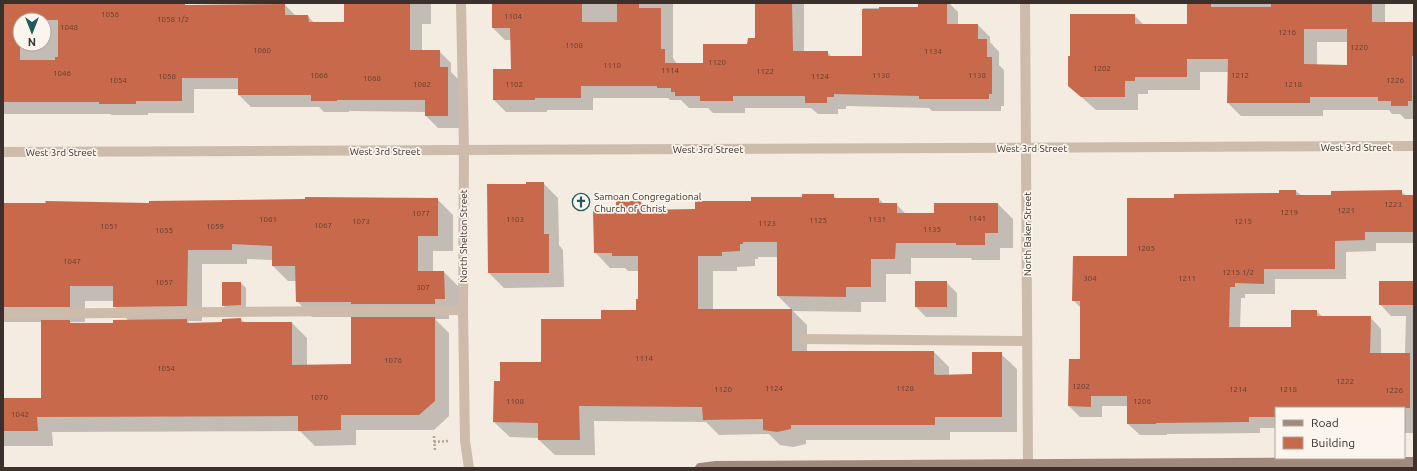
<svg xmlns="http://www.w3.org/2000/svg" width="1417" height="471" font-family="Ubuntu,sans-serif">
<style>
.shadow{fill:#0003;fill-rule:evenodd}
.building{fill:#c8694b;fill-rule:evenodd}
.lines{fill:none;stroke-linecap:round;stroke-linejoin:round}
.path{stroke:#b9a596;stroke-width:2.5;stroke-dasharray:2 2;stroke-linecap:butt}
.lane{stroke:#cdbbac;stroke-width:10}
.street{stroke:#cdbbac;stroke-width:10}
.secondary{stroke:#a18a7d;stroke-width:10}
.tram{stroke:#3b302b;stroke-width:1}
.labels{text-anchor:middle;dominant-baseline:central;stroke-width:3.5;stroke-linejoin:round;paint-order:stroke}
.number-label{font-size:8px;fill:#5e3e33}
.street-label{font-size:10px;fill:#3b302b;stroke:#fbf5ee}
.poi-label{font-size:10px;fill:#3b302b;stroke:#fbf5ee;text-anchor:start}
</style>
<rect width="100%" height="100%" fill="#f4ebe1"/>
<g class="shadow">
<path d="M 3,3 L 180,3 L 181,5 L 285,5 L 296,16 L 308,16 L 314,23 L 345,23 L 345,3 L 431,3 L 431,24 L 422,24 L 422,51 L 439,51 L 451,63 L 451,72 L 459,80 L 459,128 L 438,128 L 426,116 L 426,112 L 349,111 L 349,112 L 324,112 L 319,107 L 251,107 L 239,95 L 239,89 L 194,89 L 194,113 L 148,113 L 148,115 L 112,115 L 110,114 L 3,114 ZM 20,20 L 44,20 L 44,44 L 20,44 Z"/>
<polygon points="493,3 673,3 673,58 677,64 704,64 748,45 756,39 756,5 754,3 804,3 804,52 827,52 832,57 863,57 863,8 919,8 919,3 949,3 958,12 958,25 978,25 990,37 990,42 999,52 999,65 1004,70 1004,106 1001,106 1001,111 932,111 929,108 846,106 846,109 838,109 838,114 818,114 811,108 745,108 745,113 713,113 708,108 689,108 681,100 670,100 668,98 593,98 593,110 547,110 547,112 506,112 494,100 512,70 511,40 505,40 493,28"/>
<path d="M 1385,3 L 1385,23 L 1414,23 L 1414,119 L 1405,119 L 1400,114 L 1392,114 L 1389,110 L 1323,110 L 1323,116 L 1241,116 L 1228,103 L 1228,72 L 1200,72 L 1200,90 L 1148,90 L 1148,94 L 1138,94 L 1138,110 L 1096,110 L 1069,86 L 1134,15 L 1144,25 L 1188,25 L 1188,4 ZM 1317,42 L 1348,42 L 1348,66 L 1317,66 Z"/>
<polygon points="543,183 558,198 559,245 563,250 564,287 504,288 489,273 527,185"/>
<polygon points="1280,191 1296,191 1302,196 1332,196 1402,192 1406,196 1414,196 1414,243 1376,243 1376,251 1346,252 1346,279 1275,279 1275,294 1245,294 1245,298 1241,298 1240,328 1292,328 1316,311 1323,317 1370,317 1381,329 1381,354 1405,354 1406,316 1391,316 1380,304 1414,282 1414,433 1404,433 1404,408 1276,408 1276,428 1260,428 1260,433 1167,434 1167,435 1140,435 1128,424 1128,406 1102,406 1102,417 1080,417 1069,406 1081,360 1081,308 1073,300 1128,257 1175,199 1280,194"/>
<path d="M 833,195 L 837,199 L 879,199 L 884,204 L 896,204 L 906,214 L 935,214 L 998,204 L 1013,219 L 1013,248 L 1000,248 L 1000,260 L 972,260 L 971,258 L 911,258 L 911,274 L 886,274 L 886,302 L 861,302 L 861,312 L 793,311 L 807,325 L 807,352 L 934,352 L 949,367 L 949,375 L 973,375 L 1001,354 L 1017,369 L 1017,432 L 950,432 L 950,440 L 806,440 L 806,444 L 793,447 L 780,445 L 769,434 L 719,435 L 706,422 L 594,421 L 595,455 L 555,455 L 539,440 L 539,438 L 510,437 L 494,422 L 501,382 L 542,363 L 637,311 L 639,300 L 639,271 L 628,271 L 625,268 L 610,268 L 595,252 L 617,211 L 617,202 L 641,202 L 650,210 L 696,210 L 752,202 ZM 758,257 L 778,257 L 778,296 L 792,310 L 713,310 L 713,271 L 737,271 L 737,267 L 755,266 L 755,259 L 758,259 Z"/>
<path d="M 437,199 L 453,215 L 453,251 L 433,251 L 433,272 L 444,272 L 459,287 L 459,314 L 449,314 L 449,319 L 435,319 L 449,333 L 449,416 L 434,430 L 356,430 L 356,445 L 315,446 L 300,431 L 52,432 L 53,446 L 3,446 L 3,399 L 42,399 L 42,322 L 3,322 L 3,204 L 150,204 ZM 247,259 L 273,260 L 273,266 L 288,281 L 296,281 L 297,301 L 312,317 L 352,317 L 352,365 L 307,365 L 307,338 L 292,323 L 245,323 L 241,319 L 223,323 L 190,324 L 188,321 L 202,321 L 202,264 L 247,264 ZM 85,301 L 114,301 L 114,306 L 128,320 L 114,324 L 73,324 L 70,322 L 85,322 Z"/>
<polygon points="946,282 957,293 957,317 926,317 916,307"/>
<polygon points="241,283 246,288 246,310 228,310 223,305"/>
</g>
<g class="building">
<path d="M 3,3 L 185,3 L 185,5 L 285,4 L 285,15 L 308,15 L 309,22 L 344,22 L 344,3 L 410,3 L 410,50 L 440,50 L 440,67 L 448,67 L 448,116 L 425,116 L 425,100 L 337,100 L 337,101 L 311,101 L 311,95 L 238,95 L 238,78 L 182,78 L 182,101 L 136,101 L 136,104 L 99,104 L 99,102 L 3,102 ZM 20,20 L 58,20 L 58,57 L 55,57 L 55,60 L 20,60 Z"/>
<polygon points="492,3 582,3 582,22 617,22 617,3 639,3 639,8 661,8 661,49 665,49 665,63 703,63 703,44 747,44 748,38 755,38 755,3 792,3 793,51 828,51 828,56 862,56 862,9 879,9 879,7 918,7 918,3 947,3 947,24 978,24 978,39 987,39 987,57 992,57 992,94 989,94 989,99 919,99 919,96 834,94 834,97 827,97 827,103 805,103 805,96 733,96 733,101 700,101 700,96 675,96 675,92 671,92 671,88 657,88 657,86 581,86 581,98 535,98 535,100 493,100 493,69 511,69 510,28 492,28"/>
<path d="M 1187,3 L 1211,3 L 1211,7 L 1271,7 L 1271,3 L 1372,3 L 1372,22 L 1414,22 L 1414,56 L 1412,56 L 1412,101 L 1408,101 L 1408,106 L 1391,106 L 1391,101 L 1378,101 L 1378,97 L 1310,97 L 1310,103 L 1227,103 L 1228,59 L 1187,59 L 1187,77 L 1135,77 L 1135,81 L 1125,81 L 1125,97 L 1081,97 L 1068,86 L 1068,56 L 1070,56 L 1070,14 L 1135,14 L 1135,24 L 1187,24 ZM 1304,29 L 1347,29 L 1347,65 L 1304,64 Z"/>
<polygon points="526,182 544,182 544,234 549,234 549,273 488,273 487,184 526,184"/>
<polygon points="1279,190 1296,190 1296,195 1331,195 1331,191 1402,190 1402,195 1414,195 1414,232 1365,232 1365,240 1335,241 1335,269 1264,269 1264,284 1235,283 1235,287 1230,287 1229,327 1291,327 1291,310 1317,310 1317,316 1371,316 1370,353 1410,353 1410,408 1276,408 1276,417 1249,417 1249,422 1156,423 1156,424 1127,424 1127,396 1091,396 1091,407 1068,406 1069,359 1080,359 1080,301 1072,301 1073,256 1127,256 1127,198 1174,198 1174,194 1279,193"/>
<polygon points="802,194 834,194 834,198 879,198 879,203 897,203 897,213 934,213 934,203 998,203 998,233 985,233 985,245 956,245 956,243 896,243 895,259 871,259 871,287 846,287 846,297 777,296 777,242 743,242 743,244 740,244 740,251 722,252 722,256 698,256 698,309 792,309 792,351 934,351 934,374 937,375 972,374 972,352 1002,352 1002,417 935,417 935,425 791,425 791,429 777,432 763,430 763,419 703,420 702,407 579,406 580,440 538,440 538,423 493,422 494,381 500,381 500,362 541,362 541,319 601,319 601,310 636,310 636,299 638,299 638,256 612,256 612,253 594,253 593,210 616,210 616,201 641,201 641,210 695,209 695,201 751,201 751,197 802,197"/>
<polygon points="305,197 438,198 438,236 418,236 418,271 444,271 445,299 435,299 435,304 351,304 351,302 296,302 295,266 272,266 272,246 232,244 232,250 188,250 187,306 113,307 113,286 70,286 70,307 3,307 3,203 46,203 45,201 149,203 149,201 305,199"/>
<rect x="915" y="281" width="32" height="26"/>
<rect x="1379" y="281" width="35" height="24"/>
<polygon points="222,282 241,282 241,305 222,306"/>
<polygon points="351,317 435,317 435,401 419,415 341,415 341,430 298,431 298,416 37,417 38,431 3,431 3,398 41,398 41,320 70,320 70,323 113,323 113,320 187,319 187,323 222,322 222,319 241,318 241,322 292,322 292,365 351,364"/>
</g>
<g class="lines">
<g class="path">
<polyline points="434,436 435,451"/>
<polyline points="434,442 449,441"/>
</g>
<g class="lane">
<polyline points="3,314 463,310"/>
<polyline points="804,339 1026,341"/>
</g>
<g class="street">
<polyline points="461,3 464,150 463,310 465,441 469,468"/>
<path d="M 1025,3 C 1027,157 1026,310 1028,464"/>
<polyline points="3,152 1414,146"/>
</g>
<polyline class="secondary" points="700,468 716,466 1414,462"/>
<polyline class="tram" points="427,468 507,468"/>
</g>
<defs>
<symbol id="church-ring" viewBox="-11 -11 22 22"><circle r="9.5" fill="#fbf5ee" stroke="#1f5a5e" stroke-width="1.5"/><path d="M-1.2-6h2.4v3.5h3.3v2.4h-3.3V6h-2.4V-.1h-3.3v-2.4h3.3Z" fill="#1f5a5e"/></symbol>
</defs>
<g fill-rule="evenodd">
<use href="#church-ring" x="571" y="192" width="20" height="20"/>
</g>
<g class="labels">
<g class="number-label">
<text x="110" y="14">1056</text>
<text x="513" y="16">1104</text>
<text x="173" y="19">1058 1/2</text>
<text x="69" y="27">1048</text>
<text x="1287" y="32">1216</text>
<text x="574" y="45">1108</text>
<text x="1359" y="47">1220</text>
<text x="262" y="50">1060</text>
<text x="933" y="51">1134</text>
<text x="717" y="62">1120</text>
<text x="612" y="65">1110</text>
<text x="1102" y="68">1202</text>
<text x="670" y="70">1114</text>
<text x="765" y="71">1122</text>
<text x="62" y="73">1046</text>
<text x="319" y="75">1066</text>
<text x="881" y="75">1130</text>
<text x="977" y="75">1138</text>
<text x="1240" y="75">1212</text>
<text x="167" y="76">1058</text>
<text x="820" y="76">1124</text>
<text x="372" y="78">1068</text>
<text x="118" y="80">1054</text>
<text x="1395" y="80">1226</text>
<text x="422" y="84">1082</text>
<text x="514" y="84">1102</text>
<text x="1293" y="84">1218</text>
<text x="1393" y="204">1223</text>
<text x="1346" y="210">1221</text>
<text x="1289" y="212">1219</text>
<text x="421" y="213">1077</text>
<text x="977" y="218">1141</text>
<text x="268" y="219">1061</text>
<text x="515" y="219">1103</text>
<text x="877" y="219">1131</text>
<text x="818" y="220">1125</text>
<text x="361" y="221">1073</text>
<text x="1243" y="221">1215</text>
<text x="767" y="223">1123</text>
<text x="323" y="225">1067</text>
<text x="109" y="226">1051</text>
<text x="215" y="226">1059</text>
<text x="932" y="229">1135</text>
<text x="164" y="230">1055</text>
<text x="1146" y="248">1205</text>
<text x="72" y="261">1047</text>
<text x="1238" y="272">1215 1/2</text>
<text x="1090" y="278">304</text>
<text x="1187" y="278">1211</text>
<text x="164" y="282">1057</text>
<text x="423" y="287">307</text>
<text x="644" y="358">1114</text>
<text x="393" y="360">1076</text>
<text x="166" y="368">1054</text>
<text x="1345" y="381">1222</text>
<text x="1081" y="386">1202</text>
<text x="774" y="388">1124</text>
<text x="905" y="388">1128</text>
<text x="723" y="389">1120</text>
<text x="1238" y="389">1214</text>
<text x="1288" y="389">1218</text>
<text x="1394" y="390">1226</text>
<text x="319" y="397">1070</text>
<text x="515" y="401">1108</text>
<text x="1142" y="401">1206</text>
<text x="20" y="414">1042</text>
</g>
<g class="street-label">
<text x="1356" y="147">West 3rd Street</text>
<text x="1032" y="148">West 3rd Street</text>
<text x="708" y="149">West 3rd Street</text>
<text x="385" y="151">West 3rd Street</text>
<text x="61" y="152">West 3rd Street</text>
<text transform="translate(1027 234) rotate(-90)">North Baker Street</text>
<text transform="translate(463 236) rotate(-90)">North Shelton Street</text>
</g>
<g class="poi-label">
<text x="594" y="196">Samoan Congregational<tspan x="594" dy="12">Church of Christ</tspan></text>
</g>
</g>
<rect width="1417" height="471" fill="none" stroke="#3b302b" stroke-width="8"/>
<rect x="1275" y="407" width="130" height="52" fill="#fbf5ee" stroke="#aea6a0"/>
<rect x="1283" y="420" width="20" height="6" fill="#a18a7d" stroke="#aea6a0"/>
<text x="1311" y="427" font-size="12" fill="#3b302b">Road</text>
<rect x="1283" y="437" width="20" height="12" fill="#c8694b" stroke="#aea6a0"/>
<text x="1311" y="447" font-size="12" fill="#3b302b">Building</text>
<g transform="translate(32 32) rotate(180)"><circle r="19" fill="#fbf5ee" stroke="#aea6a0"/>
<path d="M0-3L7 15L0 10L-7 15Z" fill="#1f5a5e"/>
<text y="-6" font-size="11" font-weight="bold" text-anchor="middle" fill="#3b302b">N</text>
</g>
</svg>
